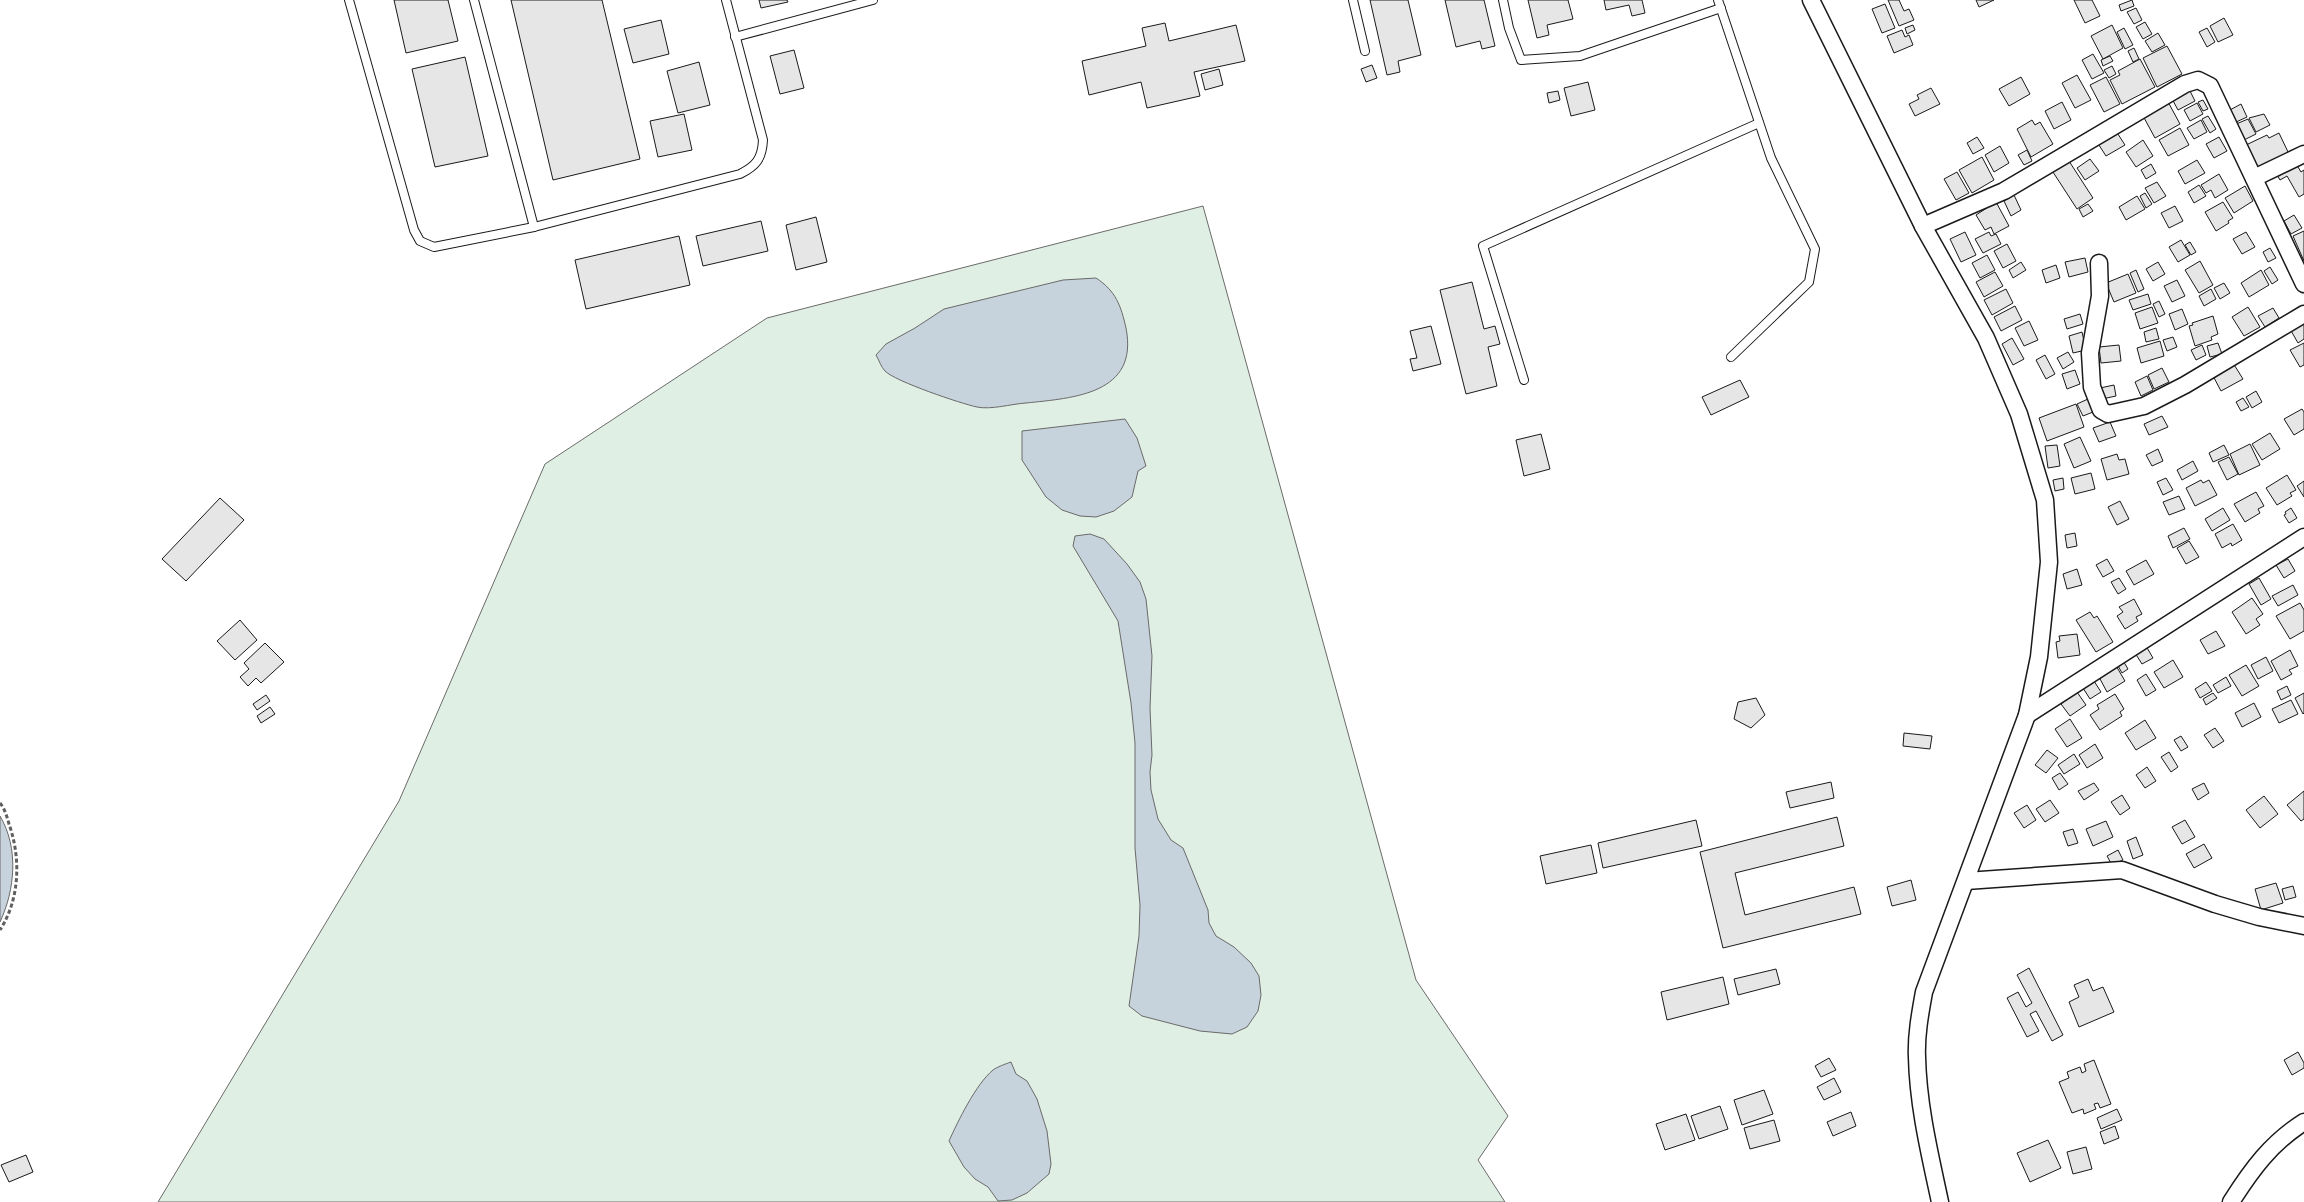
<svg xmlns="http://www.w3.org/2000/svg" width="2304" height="1202" font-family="'DM Sans',sans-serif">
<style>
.green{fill:#e0efe3;stroke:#6a6a6a}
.water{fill:#c6d2dc;stroke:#6a6a6a}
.building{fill:#e6e6e6;stroke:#1a1a1a}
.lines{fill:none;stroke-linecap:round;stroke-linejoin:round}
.service-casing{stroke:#1a1a1a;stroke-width:10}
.minor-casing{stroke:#1a1a1a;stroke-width:19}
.path{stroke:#5f5f5f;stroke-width:3;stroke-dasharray:4 2.5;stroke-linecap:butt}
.service{stroke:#fff;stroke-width:8}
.minor{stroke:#fff;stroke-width:16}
</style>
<rect width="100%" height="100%" fill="#fff"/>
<polygon class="green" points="1203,206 1416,980 1508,1116 1478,1160 1505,1202 158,1202 399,801 545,464 767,318"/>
<g class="water">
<path d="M 1096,278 C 1116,291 1121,306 1126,328 C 1139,394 1074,398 1026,403 C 1011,404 991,410 977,407 C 962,404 894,381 885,371 C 881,367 879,360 876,355 L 886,344 L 915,328 L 944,309 L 1063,280 Z"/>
<polygon points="1125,419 1137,438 1146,466 1138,471 1132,497 1114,511 1096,517 1080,516 1062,510 1046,497 1022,460 1022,431"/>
<polygon points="1090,534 1104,539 1127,564 1140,582 1146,599 1152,656 1150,708 1152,755 1150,772 1151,790 1158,819 1171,840 1183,848 1208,910 1209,923 1216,936 1234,947 1251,963 1259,976 1261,995 1258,1011 1247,1027 1232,1034 1200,1031 1142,1016 1129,1006 1139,936 1140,905 1135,848 1135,743 1131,703 1118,621 1073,546 1075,536"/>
<path d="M 0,816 C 19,848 15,890 0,922 Z"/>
<path d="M 1011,1062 L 1016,1074 L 1027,1081 L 1037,1099 L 1047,1131 L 1051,1164 L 1049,1174 L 1027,1193 L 1012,1200 L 998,1201 L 988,1187 L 975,1179 L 964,1167 L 949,1141 C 958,1121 976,1084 993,1070 C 997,1067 1005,1064 1011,1062 Z"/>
</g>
<g class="building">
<polygon points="394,0 448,0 458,41 406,53"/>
<polygon points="511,0 602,0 640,159 553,180"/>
<polygon points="759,0 787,0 788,2 761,8"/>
<polygon points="1370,0 1408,0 1421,55 1398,61 1400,72 1387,75"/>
<polygon points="1445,0 1484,0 1495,46 1482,49 1480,41 1456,47"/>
<polygon points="1528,0 1568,0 1573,19 1547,25 1549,35 1537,38"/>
<polygon points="1604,0 1642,0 1645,13 1632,16 1629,5 1606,10"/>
<polygon points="1888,0 1899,0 1904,11 1909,9 1914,20 1899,26"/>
<polygon points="1976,0 1994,0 1979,7"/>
<polygon points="2074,0 2092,0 2100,16 2085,23"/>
<polygon points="2132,0 2134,6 2121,11 2119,5"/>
<polygon points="1885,4 1895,28 1882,33 1872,9"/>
<polygon points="2136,8 2142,20 2134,24 2127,12"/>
<polygon points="2224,18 2233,35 2218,42 2210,26"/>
<polygon points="661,20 669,54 633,63 624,29"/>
<polygon points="2145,22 2152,34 2143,39 2136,27"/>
<polygon points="1165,23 1169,41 1236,25 1245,61 1194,72 1200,96 1147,108 1141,82 1089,95 1082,61 1146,46 1142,28"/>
<polygon points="1913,25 1915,30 1907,34 1905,28"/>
<polygon points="2112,25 2123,48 2103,59 2091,36"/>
<polygon points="2124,28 2133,45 2125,49 2117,32"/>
<polygon points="2207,28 2215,42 2207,47 2199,32"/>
<polygon points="1902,30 1905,37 1909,35 1913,45 1894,53 1887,36"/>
<polygon points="2158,33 2165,45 2152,52 2145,41"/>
<polygon points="2167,46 2182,74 2157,87 2143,58"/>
<polygon points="2134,48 2139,59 2133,62 2128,51"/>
<polygon points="794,50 804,88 780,94 770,56"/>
<polygon points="2093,54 2104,73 2092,79 2082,60"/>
<polygon points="2110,56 2113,61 2103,66 2101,60"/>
<polygon points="465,57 488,156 435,167 412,69"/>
<polygon points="2140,59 2155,87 2122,104 2110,80 2120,75 2118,71"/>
<polygon points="699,62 710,105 678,113 667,71"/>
<polygon points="1372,65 1377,78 1366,82 1361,69"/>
<polygon points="2112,66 2116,74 2109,78 2104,70"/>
<polygon points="1219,69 1223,85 1205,90 1201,74"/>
<polygon points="2077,75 2091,100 2075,108 2062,83"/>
<polygon points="2021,77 2030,94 2009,106 1999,89"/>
<polygon points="2106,77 2120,104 2104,112 2090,85"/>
<polygon points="1588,82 1595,110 1571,116 1564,88"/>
<polygon points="2188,87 2195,101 2178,110 2171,97"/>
<polygon points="1931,88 1940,104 1915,116 1909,104 1919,99 1917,95"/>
<polygon points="1558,91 1560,100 1549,103 1547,93"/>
<polygon points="2167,100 2180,124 2155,138 2142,114"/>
<polygon points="2203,100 2208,109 2203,111 2198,102"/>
<polygon points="2062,102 2071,120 2054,129 2045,111"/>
<polygon points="2197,103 2203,114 2190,121 2184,110"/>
<polygon points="2241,104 2247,117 2234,123 2228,111"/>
<polygon points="684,114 692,150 658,157 650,121"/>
<polygon points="2264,114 2270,125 2256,132 2249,118"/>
<polygon points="2208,116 2216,129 2210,133 2202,119"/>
<polygon points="2248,119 2256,134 2242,141 2234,125"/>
<polygon points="2032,120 2035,125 2040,122 2053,144 2031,157 2017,129"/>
<polygon points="2201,120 2207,132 2194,139 2187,128"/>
<polygon points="2180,128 2189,145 2168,156 2159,140"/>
<polygon points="2116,131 2125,145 2106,156 2097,142"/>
<polygon points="2279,133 2289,154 2258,169 2246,145 2267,135 2269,138"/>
<polygon points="1977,137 1984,148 1973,154 1967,143"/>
<polygon points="2219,137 2227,151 2214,158 2206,144"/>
<polygon points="2143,140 2153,156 2136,167 2126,152"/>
<polygon points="2000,146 2009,163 1994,172 1985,155"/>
<polygon points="2027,150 2032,161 2024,165 2018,155"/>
<polygon points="1982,157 1994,180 1972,193 1959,170"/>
<polygon points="2067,158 2093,198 2077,209 2051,169"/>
<polygon points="2090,159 2099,171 2085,180 2077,168"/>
<polygon points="2197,160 2205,173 2185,184 2178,171"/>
<polygon points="2295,162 2301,172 2304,170 2304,194 2299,197 2287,176 2280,180 2276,173"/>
<polygon points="2151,164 2156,173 2146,179 2141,170"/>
<polygon points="1957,172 1969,193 1956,200 1944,179"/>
<polygon points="2219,174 2228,190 2215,198 2211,190 2206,193 2201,185"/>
<polygon points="2157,182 2166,196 2154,203 2145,188"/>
<polygon points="2199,185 2206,196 2194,203 2188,192"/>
<polygon points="2245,186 2253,201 2234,213 2225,198"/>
<polygon points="2145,193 2152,204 2146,208 2140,196"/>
<polygon points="2014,195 2021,210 2011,216 2004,201"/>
<polygon points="2137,196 2145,209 2126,220 2119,207"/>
<polygon points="1996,202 2009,226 1994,234 1991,227 1985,230 1976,215"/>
<polygon points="2223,202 2233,218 2228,221 2229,223 2216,231 2205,212"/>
<polygon points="2088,204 2093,211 2083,217 2079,209"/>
<polygon points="2175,206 2183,221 2169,228 2161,213"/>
<polygon points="2294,215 2302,228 2291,234 2284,221"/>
<polygon points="816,217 827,262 796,270 786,225"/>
<polygon points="761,221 768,251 703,266 696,236"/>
<polygon points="2304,231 2304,261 2293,236"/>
<polygon points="1965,232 1976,255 1961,262 1950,239"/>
<polygon points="1989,232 1991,236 1996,234 2001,244 1983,253 1975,239"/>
<polygon points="2246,232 2255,247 2242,254 2233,239"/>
<polygon points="679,236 690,285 586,309 575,260"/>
<polygon points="2181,240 2190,255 2178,262 2169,247"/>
<polygon points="2190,242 2196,252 2191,255 2185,245"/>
<polygon points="2007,244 2016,261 2003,268 1994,251"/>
<polygon points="2270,248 2276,258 2268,262 2263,252"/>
<polygon points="1987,255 1995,270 1980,278 1972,263"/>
<polygon points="2085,258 2088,272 2069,277 2065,262"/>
<polygon points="2200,261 2213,285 2199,293 2185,270"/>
<polygon points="2021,262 2026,270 2013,278 2009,270"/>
<polygon points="2158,262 2165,274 2153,281 2146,269"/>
<polygon points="2056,265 2060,278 2046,283 2042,270"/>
<polygon points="2270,267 2278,280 2272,284 2264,271"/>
<polygon points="2136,270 2144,289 2138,292 2130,273"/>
<polygon points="2261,270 2269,285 2249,297 2241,283"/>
<polygon points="1995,272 2003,286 1984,297 1976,282"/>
<polygon points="2128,274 2136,293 2114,302 2106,283"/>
<polygon points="2177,280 2185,296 2172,302 2164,286"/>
<polygon points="1472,282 1484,329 1495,326 1500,344 1488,347 1497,386 1466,394 1440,290"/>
<polygon points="2224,283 2230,293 2220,299 2214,288"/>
<polygon points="2006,289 2013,303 1992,315 1984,300"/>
<polygon points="2211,289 2216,299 2204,306 2199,296"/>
<polygon points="2148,294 2151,304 2133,310 2129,300"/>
<polygon points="2159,301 2165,314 2159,317 2153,304"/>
<polygon points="2015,306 2022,320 2001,331 1994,317"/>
<polygon points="2152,307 2158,323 2140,329 2135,313"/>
<polygon points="2248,307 2260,327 2244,336 2232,317"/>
<polygon points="2273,308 2279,318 2265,327 2258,316"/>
<polygon points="2182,309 2188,324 2175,330 2169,314"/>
<polygon points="2080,314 2083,324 2067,329 2064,319"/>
<polygon points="2213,316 2218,334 2211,337 2212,340 2195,346 2189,326 2193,325 2192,323"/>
<polygon points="2029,321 2038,340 2024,346 2015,328"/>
<polygon points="2304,323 2304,339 2298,343 2290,329"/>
<polygon points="1431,326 1441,364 1413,371 1410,359 1417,358 1410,331"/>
<polygon points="2156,328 2159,339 2146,342 2144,332"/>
<polygon points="2082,332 2086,350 2073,353 2069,336"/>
<polygon points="2173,337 2177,347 2167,351 2163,340"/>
<polygon points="2012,338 2024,359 2013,365 2002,344"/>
<polygon points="2160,341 2164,356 2141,363 2137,348"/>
<polygon points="2218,343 2222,354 2210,357 2207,346"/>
<polygon points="2304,343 2304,365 2300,367 2290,350"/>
<polygon points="2119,345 2121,361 2101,363 2099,347"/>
<polygon points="2202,345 2206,355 2196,360 2191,350"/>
<polygon points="2068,352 2074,362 2063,369 2057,358"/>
<polygon points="2045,355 2055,374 2046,379 2036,360"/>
<polygon points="2233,363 2243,379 2221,391 2212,374"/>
<polygon points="2162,368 2169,382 2154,389 2148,375"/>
<polygon points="2075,370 2080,384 2067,389 2062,374"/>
<polygon points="2147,376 2153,390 2141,396 2135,382"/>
<polygon points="1740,380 1749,397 1711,415 1702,397"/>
<polygon points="2114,385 2116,396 2102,399 2100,388"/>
<polygon points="2256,391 2262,402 2252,408 2246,397"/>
<polygon points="2243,398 2249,407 2241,411 2236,402"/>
<polygon points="2088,399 2093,412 2083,416 2077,404"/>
<polygon points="2076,404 2084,427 2047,441 2039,418"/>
<polygon points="2302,409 2304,412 2304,429 2294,435 2284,419"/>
<polygon points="2162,416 2168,427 2149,435 2144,424"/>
<polygon points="2110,422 2116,436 2099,442 2093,428"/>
<polygon points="2270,433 2280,449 2262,460 2252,444"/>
<polygon points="1541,434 1550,469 1524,476 1516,440"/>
<polygon points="2080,437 2091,461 2074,468 2064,444"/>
<polygon points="2250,444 2260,465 2239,475 2230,454"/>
<polygon points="2057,445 2060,466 2048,468 2045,446"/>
<polygon points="2224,445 2229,455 2213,462 2209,453"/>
<polygon points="2158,449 2163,461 2152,466 2146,455"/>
<polygon points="2117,454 2119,460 2125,459 2129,474 2107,480 2101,459"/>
<polygon points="2229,457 2238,474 2227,480 2218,462"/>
<polygon points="2193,461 2198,471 2182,480 2177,470"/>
<polygon points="2091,473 2095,489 2075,494 2071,478"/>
<polygon points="2287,475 2296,490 2290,493 2292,496 2277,505 2266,488"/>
<polygon points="2063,478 2064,489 2055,491 2053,480"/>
<polygon points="2166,478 2173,490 2163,495 2157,482"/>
<polygon points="2201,480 2203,483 2209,480 2217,495 2195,506 2186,488"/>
<polygon points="2304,481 2304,497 2297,486"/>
<polygon points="2256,492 2264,506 2258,509 2260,513 2245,522 2234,504"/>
<polygon points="2179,496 2185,509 2169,515 2163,502"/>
<polygon points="220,498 244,520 186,581 162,559"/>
<polygon points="2120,501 2129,519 2117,525 2108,507"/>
<polygon points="2223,508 2230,520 2212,531 2205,519"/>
<polygon points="2291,508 2297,518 2289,523 2284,515 2286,514 2285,512"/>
<polygon points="2233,524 2242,540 2232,546 2231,543 2222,548 2215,534"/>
<polygon points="2184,528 2190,539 2173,548 2168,536"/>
<polygon points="2075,533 2077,546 2067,548 2065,535"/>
<polygon points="2189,541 2199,557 2186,564 2177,548"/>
<polygon points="2107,559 2114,571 2103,577 2096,565"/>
<polygon points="2288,559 2295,571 2284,578 2276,565"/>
<polygon points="2146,560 2154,574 2134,585 2126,571"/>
<polygon points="2077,569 2082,585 2067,589 2063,574"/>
<polygon points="2119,578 2126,589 2118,594 2111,582"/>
<polygon points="2259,578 2271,599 2261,605 2249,584"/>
<polygon points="2293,585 2298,595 2278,606 2272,596"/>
<polygon points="2252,598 2263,614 2256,619 2260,625 2246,634 2232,612"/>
<polygon points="2134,599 2142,614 2136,617 2138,621 2125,629 2117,616 2123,612 2119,607"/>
<polygon points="2300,603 2304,610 2304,631 2290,639 2276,616"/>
<polygon points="2090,612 2094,618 2097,616 2113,642 2096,652 2076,620"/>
<polygon points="240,620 257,640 235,660 217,641"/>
<polygon points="2216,631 2225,646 2208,654 2200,640"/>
<polygon points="2077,634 2080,655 2058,658 2056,642 2060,641 2059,636"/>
<polygon points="265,643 284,662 261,683 256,678 248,686 240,677 249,669 244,663"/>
<polygon points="2146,646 2153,658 2142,664 2135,653"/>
<polygon points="2290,650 2298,666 2289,670 2292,674 2281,680 2271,661"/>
<polygon points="2266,657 2273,671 2258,679 2251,665"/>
<polygon points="2122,659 2128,669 2122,673 2116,662"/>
<polygon points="2173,660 2183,677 2164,688 2154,672"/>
<polygon points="2115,664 2125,681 2107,692 2099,677"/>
<polygon points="2246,665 2259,686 2242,696 2229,675"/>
<polygon points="2146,674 2156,690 2146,696 2137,680"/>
<polygon points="2226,677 2231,686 2218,693 2213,685"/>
<polygon points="2094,681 2101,692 2090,699 2083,688"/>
<polygon points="2206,682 2212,691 2200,698 2195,689"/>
<polygon points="2287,686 2291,695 2281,700 2277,691"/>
<polygon points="2077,692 2086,705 2070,716 2061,704"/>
<polygon points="2213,693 2217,698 2206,705 2203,699"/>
<polygon points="2304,693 2304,713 2303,714 2295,698"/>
<polygon points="2115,694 2124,709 2120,712 2122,716 2100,730 2090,715 2099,709 2097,705"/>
<polygon points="266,695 270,701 257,710 253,704"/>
<polygon points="1756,698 1765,715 1751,728 1734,719 1738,702"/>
<polygon points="2291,700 2298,714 2279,723 2272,709"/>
<polygon points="2254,703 2261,717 2242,727 2235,713"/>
<polygon points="270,707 275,714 261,723 257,716"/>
<polygon points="2070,719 2082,738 2067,747 2055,729"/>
<polygon points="2145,720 2156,738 2136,750 2125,733"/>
<polygon points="2215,728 2224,741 2213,748 2204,735"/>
<polygon points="1904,733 1932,736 1930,749 1903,746"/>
<polygon points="2181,736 2188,747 2181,751 2174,740"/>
<polygon points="2095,744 2103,758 2087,768 2079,755"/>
<polygon points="2047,750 2058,758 2046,773 2035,765"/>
<polygon points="2169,752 2178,767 2171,772 2161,757"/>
<polygon points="2074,754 2080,764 2064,774 2058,765"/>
<polygon points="2147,767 2156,781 2145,788 2136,775"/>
<polygon points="2060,773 2068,784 2059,790 2052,778"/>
<polygon points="1831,782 1834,798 1790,808 1786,792"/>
<polygon points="2094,783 2099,790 2084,800 2078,791"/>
<polygon points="2204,783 2209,793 2198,800 2192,789"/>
<polygon points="2304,791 2304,819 2301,821 2287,805"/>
<polygon points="2122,795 2130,808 2120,815 2111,802"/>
<polygon points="2264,796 2278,814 2260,828 2246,810"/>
<polygon points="2050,800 2059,813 2045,822 2036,809"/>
<polygon points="2027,805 2036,820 2024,828 2014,813"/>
<polygon points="1837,817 1844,846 1735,873 1745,915 1854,887 1861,914 1723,948 1700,852"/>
<polygon points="1696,820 1702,846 1603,868 1598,843"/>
<polygon points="2185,820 2195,837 2182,844 2172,827"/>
<polygon points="2106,821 2113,837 2093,846 2086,829"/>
<polygon points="2073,829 2078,843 2068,846 2063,832"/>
<polygon points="2136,837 2143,855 2133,859 2127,841"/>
<polygon points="2204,844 2212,858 2194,868 2186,854"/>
<polygon points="1591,845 1597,873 1546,884 1540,856"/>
<polygon points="2118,850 2123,860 2112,865 2107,856"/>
<polygon points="1911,880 1916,900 1892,906 1887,887"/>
<polygon points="2276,883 2283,903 2261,910 2255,889"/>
<polygon points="2293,886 2296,897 2285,900 2282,889"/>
<polygon points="2029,968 2063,1035 2052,1041 2036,1011 2030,1014 2039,1031 2027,1037 2007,998 2018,992 2026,1007 2032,1003 2017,975"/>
<polygon points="1776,969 1780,984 1738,995 1734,979"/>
<polygon points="1723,977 1729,1004 1667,1020 1661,992"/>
<polygon points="2088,979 2093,991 2103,987 2114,1012 2079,1027 2069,1002 2079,997 2074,985"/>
<polygon points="2298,1052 2304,1063 2304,1068 2292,1075 2284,1060"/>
<polygon points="1829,1058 1836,1070 1821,1077 1815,1066"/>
<polygon points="2094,1060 2111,1104 2100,1108 2098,1103 2094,1104 2096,1109 2084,1114 2083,1109 2072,1113 2059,1082 2069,1078 2067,1072 2080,1067 2082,1073 2086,1071 2084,1064"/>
<polygon points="1834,1078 1841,1092 1824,1100 1817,1087"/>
<polygon points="1764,1090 1773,1114 1742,1125 1734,1100"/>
<polygon points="1720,1106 1728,1129 1699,1139 1691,1116"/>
<polygon points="2117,1109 2122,1120 2101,1129 2097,1118"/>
<polygon points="1851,1112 1856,1126 1833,1136 1827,1122"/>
<polygon points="1686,1114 1695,1140 1665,1150 1656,1124"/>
<polygon points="1774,1120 1780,1141 1750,1149 1744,1128"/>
<polygon points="2115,1126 2119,1138 2104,1144 2100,1132"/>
<polygon points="2048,1140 2061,1168 2030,1182 2017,1153"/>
<polygon points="2086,1147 2092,1169 2073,1174 2067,1152"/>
<polygon points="26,1155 33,1172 9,1182 1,1165"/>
</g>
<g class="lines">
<defs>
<g id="service">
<path d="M 349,0 L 414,230 L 420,241 L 434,247 L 534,227 L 740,174 C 756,166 762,159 763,140 L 726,0"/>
<polyline points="474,0 534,227"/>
<polyline points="1353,0 1365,51"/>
<polyline points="1503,0 1509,28 1521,60 1580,56 1721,8"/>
<polyline points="1718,0 1771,158 1815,249 1809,282 1731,357"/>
<polyline points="735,37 873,0"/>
<polyline points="1524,380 1483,246 1759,123"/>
</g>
<g id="minor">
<path d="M 1811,0 L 1923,226 L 1986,338 L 2019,414 L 2045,500 L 2049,562 L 2039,657 L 2027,715 L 1924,992 C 1920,1014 1916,1036 1917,1057 C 1918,1106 1930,1155 1940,1202"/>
<polyline points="2254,178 2304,154"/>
<polyline points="1923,226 2004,191 2185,84 2198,80 2210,86 2304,284"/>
<polyline points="2099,263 2100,296 2090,353 2092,387 2101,410 2108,414 2144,406 2185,385 2304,314"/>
<polyline points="2027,715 2304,537"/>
<polyline points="1966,881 2122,870 2215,904 2259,917 2304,926"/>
<path d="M 2231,1202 C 2252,1169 2271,1143 2304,1122"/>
</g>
</defs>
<use href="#service" class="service-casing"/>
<use href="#minor" class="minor-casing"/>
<path class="path" d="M 0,803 C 5,809 7,817 9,824 C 21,858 20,899 0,930"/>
<use href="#service" class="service"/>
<use href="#minor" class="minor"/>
</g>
</svg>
